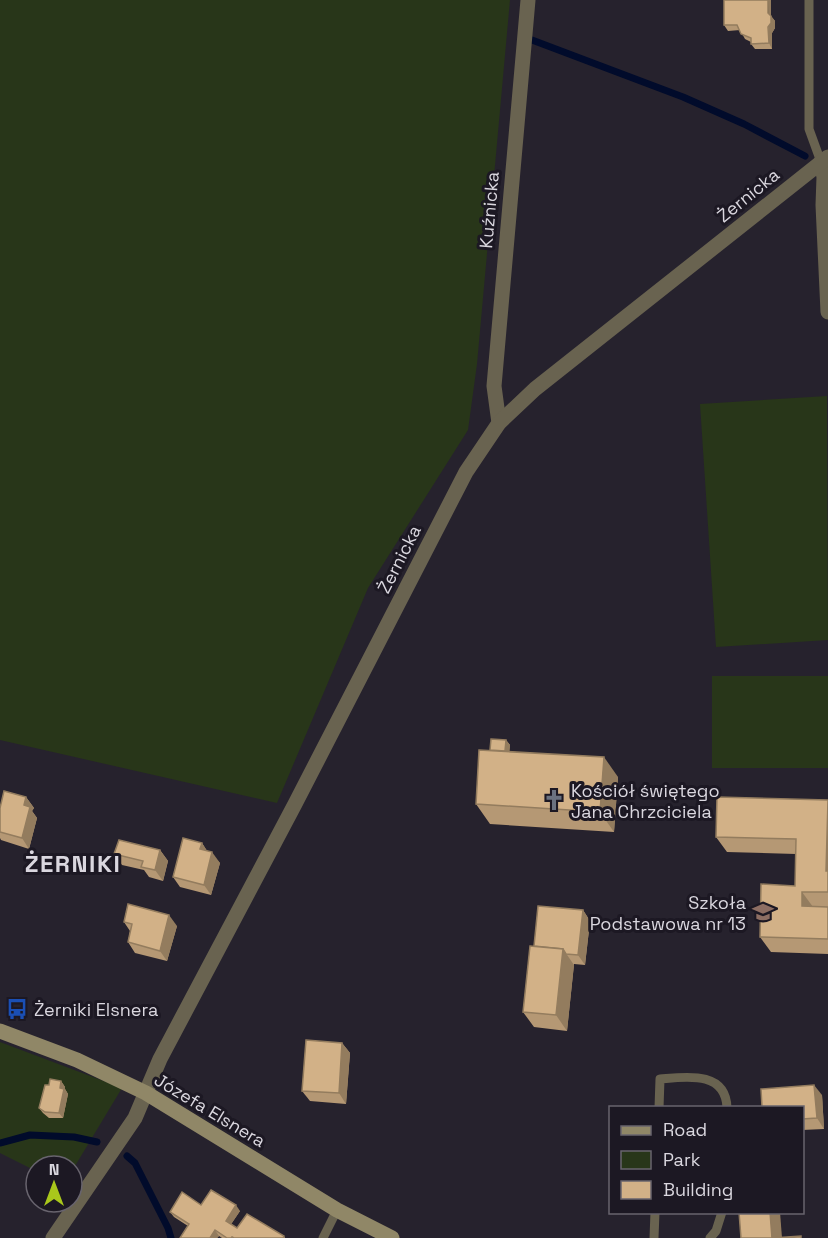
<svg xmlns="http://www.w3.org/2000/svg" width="828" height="1238" font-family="'Space Grotesk',sans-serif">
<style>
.green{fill:#283619}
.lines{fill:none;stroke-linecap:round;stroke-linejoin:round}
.stream{stroke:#010b2b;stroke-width:7}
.lane{stroke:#696350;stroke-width:9}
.street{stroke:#696350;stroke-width:15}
.secondary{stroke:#908767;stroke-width:15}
.wall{fill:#b59874}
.shaded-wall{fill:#937c5e}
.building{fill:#d2b187;stroke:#937c5e;stroke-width:1.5}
.labels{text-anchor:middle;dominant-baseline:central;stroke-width:6;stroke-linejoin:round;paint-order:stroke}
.street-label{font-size:18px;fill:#dad7df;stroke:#1c1823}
.poi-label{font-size:18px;fill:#dad7df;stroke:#1c1823;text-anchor:start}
.district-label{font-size:24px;font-weight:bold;letter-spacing:1.5px;fill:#dad7df;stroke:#1c1823}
</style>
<rect width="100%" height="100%" fill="#26222d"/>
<g class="green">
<polygon points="0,0 510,0 477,364 468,430 368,588 277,803 0,740"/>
<polygon points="827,396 828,640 716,647 700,404"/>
<rect x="712" y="676" width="116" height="92"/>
<polygon points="0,1042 122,1088 72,1171 72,1166 36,1166 36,1171 0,1153"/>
</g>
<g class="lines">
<g class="stream">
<polyline points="532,40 683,97 744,124 805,156"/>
<polyline points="0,1143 30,1135 74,1137 97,1142"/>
<polyline points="127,1156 135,1163 168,1228 171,1238"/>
</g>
<g class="lane">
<polyline points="809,0 809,129 821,162"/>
<path d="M 659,1108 L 660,1079 C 685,1077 726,1070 727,1108"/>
<polyline points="323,1238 337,1210"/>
<polyline points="654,1238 655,1212"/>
<polyline points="710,1238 716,1231 722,1212"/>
</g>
<g class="street">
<polyline points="821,162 824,177 823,205 828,312"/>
<polyline points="499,423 494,386 528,0"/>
<polyline points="53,1238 135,1118 160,1059 295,804 466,472 499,423 535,389 828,157"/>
</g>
<polyline class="secondary" points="0,1031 77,1060 146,1093 337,1210 392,1238"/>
</g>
<g class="wall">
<polygon points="771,16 775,21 775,28 772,33 772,49 755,49 751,44 751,42 745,39 740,30 728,31 724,25"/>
<polygon points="506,740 510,745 509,751 618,777 614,832 490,824 476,804"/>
<polygon points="26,797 34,808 32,811 37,818 29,849 1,840 0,838 0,808"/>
<polygon points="828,800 828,954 771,952 760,937 795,886 796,854 727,852 716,837"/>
<polygon points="202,843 207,851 220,863 211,895 180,887 173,877"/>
<polygon points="160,850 168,861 163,881 149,877 144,870 122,865 114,854"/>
<polygon points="583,910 590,921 585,965 574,964 567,1031 534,1027 523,1012 534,946"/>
<polygon points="124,922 177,926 167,961 135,953 128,942 130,931"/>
<polygon points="342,1043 350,1053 346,1104 310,1101 302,1091"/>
<polygon points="61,1081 65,1087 65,1089 68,1094 63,1118 49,1118 43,1113 39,1108 49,1085"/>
<polygon points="822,1095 824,1129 802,1130 802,1107"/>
<polygon points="201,1205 240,1211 231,1224 237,1228 284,1236 285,1238 222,1238 219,1236 217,1238 180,1238 188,1226 174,1217 170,1212"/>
</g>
<g class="shaded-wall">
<polygon points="768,0 771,0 771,16 775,21 775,28 772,33 772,49 769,43"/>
<polygon points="506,740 510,745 509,761 505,756"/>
<polygon points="604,757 618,777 614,832 600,812"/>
<polygon points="26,797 34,808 32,811 37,818 29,849 22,838 24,805"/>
<polygon points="828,800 828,874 826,871"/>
<polygon points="202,843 209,854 200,849"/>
<polygon points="160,850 168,861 163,881 155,870"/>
<polygon points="212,852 220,863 211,895 204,885"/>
<polygon points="802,892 813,907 802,906"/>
<polygon points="583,910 590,921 585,965 578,955"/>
<polygon points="169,915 177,926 167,961 160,951"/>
<polygon points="563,949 574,965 567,1031 556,1015"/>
<polygon points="342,1043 350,1053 346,1104 339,1093"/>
<polygon points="61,1081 65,1087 65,1089 68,1094 63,1118 59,1113 60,1088"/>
<polygon points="814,1085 822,1095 824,1129 817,1118"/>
<polygon points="236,1205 240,1211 230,1226 226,1221"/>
<polygon points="770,1212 780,1212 782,1238 772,1238"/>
<polygon points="215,1230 219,1236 217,1238 210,1238"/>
</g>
<g class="building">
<polygon points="724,0 768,0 768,13 771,16 771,23 768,27 769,43 751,44 751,38 741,34 737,25 724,25"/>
<polygon points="491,739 506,740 505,751 490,750"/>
<polygon points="479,750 604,757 600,812 476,804"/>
<polygon points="4,791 26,797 24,805 30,807 22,838 0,832 0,808"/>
<polygon points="717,797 828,800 826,871 828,871 828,892 802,892 802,906 828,907 828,939 760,937 761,884 795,886 796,839 716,837"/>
<polygon points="183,838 202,843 200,849 212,852 204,885 173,877"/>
<polygon points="119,840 160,850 155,870 141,867 143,861 114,854"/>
<polygon points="128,904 169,915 160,951 128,942 132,924 124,922"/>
<polygon points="538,906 583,910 578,955 566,954 563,949 534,946"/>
<polygon points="530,946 563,949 556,1015 523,1012"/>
<polygon points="306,1040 342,1043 339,1093 302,1091"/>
<polygon points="50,1079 61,1081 60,1088 64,1089 59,1113 45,1112 39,1108 45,1085 49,1085"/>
<polygon points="814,1085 817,1118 802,1119 802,1107 762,1107 761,1089"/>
<polygon points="211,1190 236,1205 226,1221 237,1228 247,1214 284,1236 283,1238 234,1238 232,1237 231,1238 227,1238 215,1230 210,1238 180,1238 189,1224 170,1212 182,1192 201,1205"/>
<polygon points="739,1212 770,1212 772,1238 801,1236 801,1238 741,1238"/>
</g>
<defs>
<symbol id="church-bare" viewBox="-9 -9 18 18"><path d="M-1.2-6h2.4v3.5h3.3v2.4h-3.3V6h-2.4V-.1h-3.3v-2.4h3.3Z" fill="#6b7280" stroke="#1c1823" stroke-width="2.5" paint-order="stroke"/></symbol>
<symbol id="school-bare" viewBox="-9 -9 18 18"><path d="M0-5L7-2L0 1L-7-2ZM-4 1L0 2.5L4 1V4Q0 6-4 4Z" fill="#8d6e63" stroke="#1c1823" stroke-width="2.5" paint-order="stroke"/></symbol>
<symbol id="bus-bare" viewBox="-9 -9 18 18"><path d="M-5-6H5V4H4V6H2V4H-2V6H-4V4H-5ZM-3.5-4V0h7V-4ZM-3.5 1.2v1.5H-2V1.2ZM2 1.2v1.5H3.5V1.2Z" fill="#1a4fb4" stroke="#1c1823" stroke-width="2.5" paint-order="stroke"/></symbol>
</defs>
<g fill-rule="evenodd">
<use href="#church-bare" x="539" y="785" width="30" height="30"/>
<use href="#school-bare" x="748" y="897" width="30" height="30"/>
<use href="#bus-bare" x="2" y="994" width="30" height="30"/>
</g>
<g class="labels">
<g class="street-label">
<text transform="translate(748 195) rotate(-39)">Żernicka</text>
<text transform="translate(489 210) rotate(-85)">Kuźnicka</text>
<text transform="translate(399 559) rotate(-63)">Żernicka</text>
<text transform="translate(210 1110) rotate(31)">Józefa Elsnera</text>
</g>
<g class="poi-label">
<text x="571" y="790">Kościół świętego<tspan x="571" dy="21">Jana Chrzciciela</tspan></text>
<text x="746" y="902" text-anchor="end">Szkoła<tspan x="746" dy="21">Podstawowa nr 13</tspan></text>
<text x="34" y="1009">Żerniki Elsnera</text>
</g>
<g class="district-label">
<text x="73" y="863">ŻERNIKI</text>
</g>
</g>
<rect x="609" y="1106" width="195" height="108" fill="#1c1823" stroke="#68646e" stroke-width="1.5"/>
<rect x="621" y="1126" width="30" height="9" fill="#908767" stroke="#68646e" stroke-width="1.5"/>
<text x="663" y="1136" font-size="18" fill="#dad7df">Road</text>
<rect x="621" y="1151" width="30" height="18" fill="#283619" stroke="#68646e" stroke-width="1.5"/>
<text x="663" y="1166" font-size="18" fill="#dad7df">Park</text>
<rect x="621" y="1181" width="30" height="18" fill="#d2b187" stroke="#68646e" stroke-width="1.5"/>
<text x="663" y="1196" font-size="18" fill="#dad7df">Building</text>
<g transform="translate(54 1184)"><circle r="28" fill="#1c1823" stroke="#68646e" stroke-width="1.5"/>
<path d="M0-4.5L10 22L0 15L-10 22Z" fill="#a9c71b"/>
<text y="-9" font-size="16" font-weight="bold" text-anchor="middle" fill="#dad7df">N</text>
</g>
</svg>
